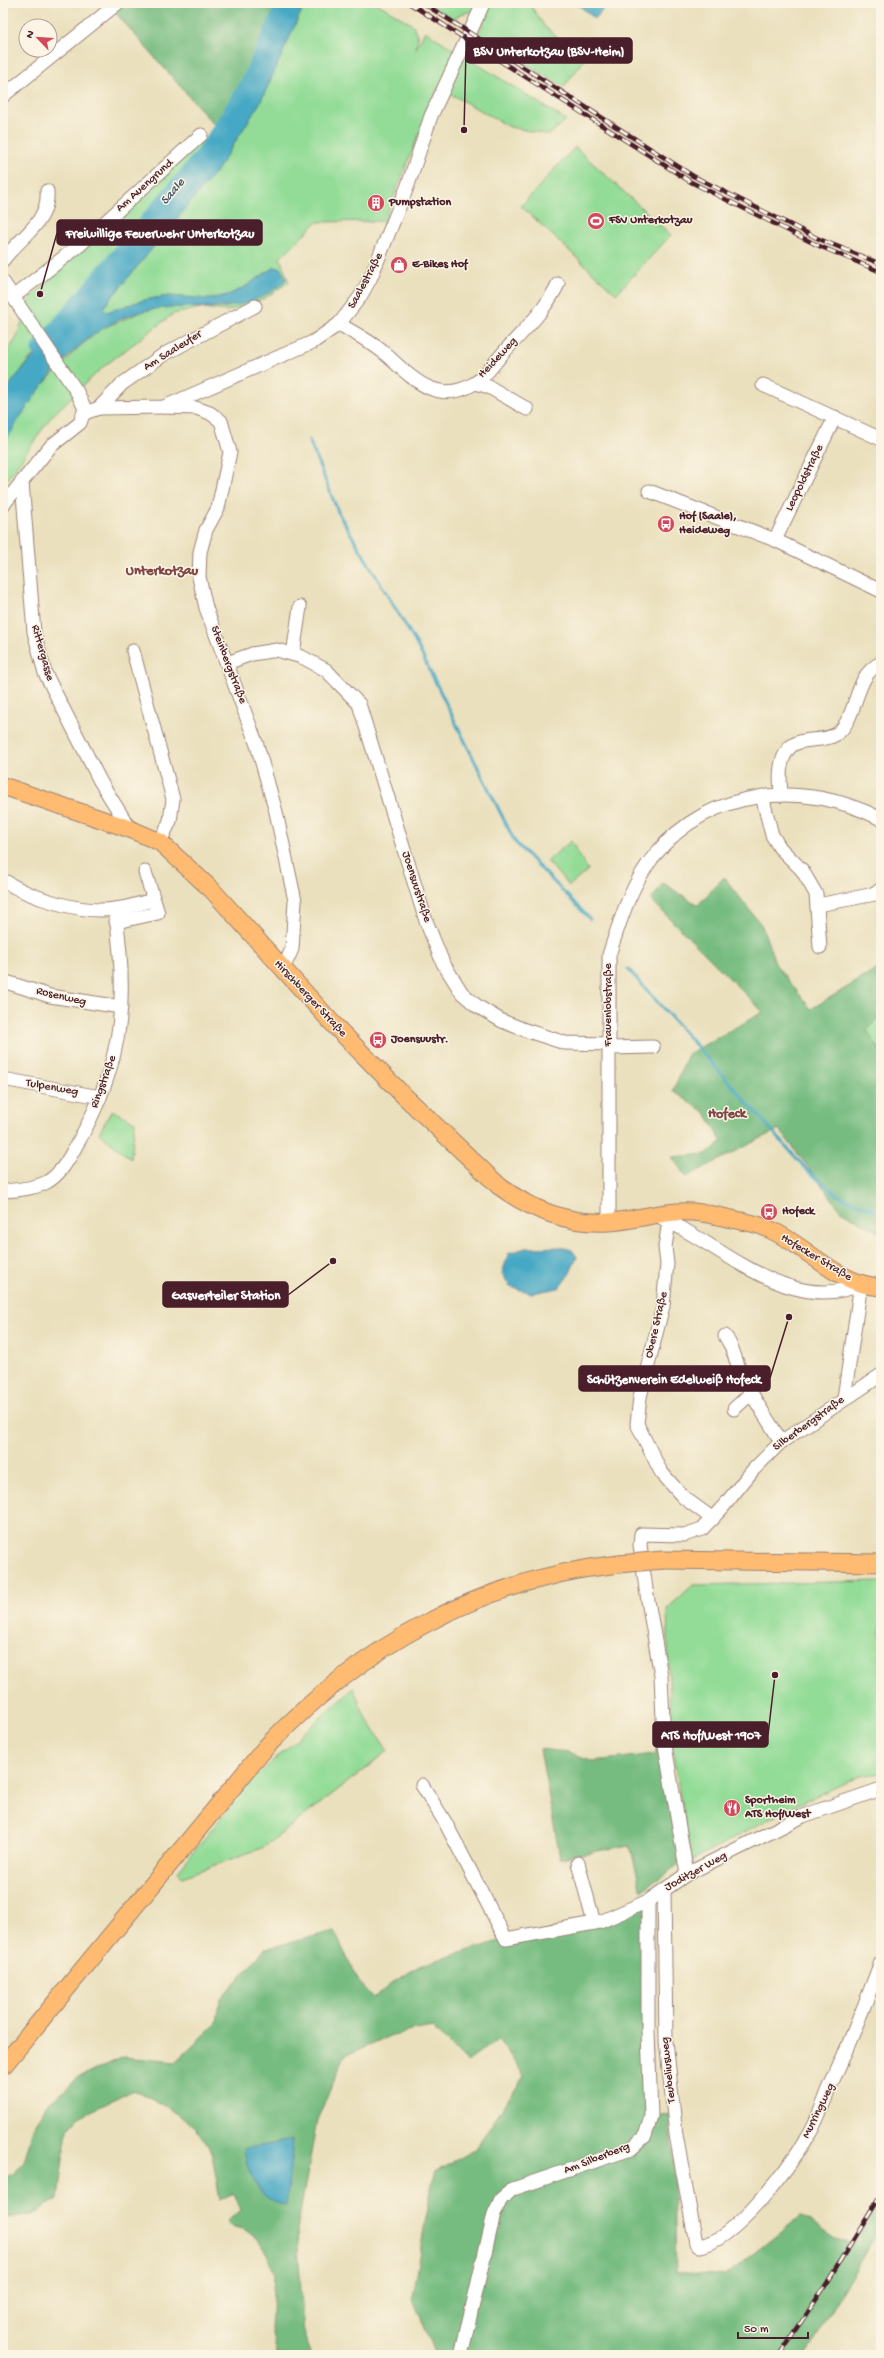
<svg xmlns="http://www.w3.org/2000/svg" width="884" height="2358" font-family="'Gochi Hand',sans-serif">
<style>
.green{fill:#93dc97;stroke:#6e7e61}
.forest{fill:#76bc80;stroke:#606e56}
.water{fill:#45a8c4;stroke:#486478}
.lines{fill:none;stroke-linecap:round;stroke-linejoin:round}
.stream{stroke:#45a8c4;stroke-width:3}
.river{stroke:#45a8c4;stroke-width:17}
.minor-casing{stroke:#9a8074;stroke-width:15}
.major-casing{stroke:#9a8074;stroke-width:19}
.minor{stroke:#fff;stroke-width:13}
.major{stroke:#febb71;stroke-width:17}
.rail-casing{stroke:#4a1f2b;stroke-width:4.5}
.rail{stroke:#fcf5e5;stroke-width:3;stroke-dasharray:9;stroke-linecap:butt}
.major-bridge-casing{stroke:#9a8074;stroke-width:19;stroke-linecap:butt}
.major-bridge{stroke:#febb71;stroke-width:17}
.labels{text-anchor:middle;dominant-baseline:central;stroke-width:3;stroke-linejoin:round;paint-order:stroke}
.street-label{font-size:12px;fill:#4a1f2b;stroke:#fcf5e5}
.poi-label{font-size:12px;font-weight:bold;fill:#4a1f2b;stroke:#fcf5e5;text-anchor:start}
.water-label{font-size:13px;font-style:italic;fill:#485668;stroke:#fcf5e5}
.quarter-label{font-size:14px;font-weight:bold;fill:#7f4645;stroke:#fcf5e5}
.leader{fill:none;stroke:#4a1f2b;stroke-width:1.5}
.callout-dot{fill:#4a1f2b;stroke:#fcf5e5;stroke-width:1.5}
.callout{fill:#4a1f2b;stroke:#4a1f2b;stroke-width:1.5}
.callout-label{font-size:13px;text-anchor:middle;font-weight:bold;fill:#fff}
</style>
<rect width="100%" height="100%" fill="#fcf5e5"/>
<filter id="ink" filterUnits="userSpaceOnUse"><feTurbulence type="fractalNoise" baseFrequency=".025" numOctaves="2"/><feDisplacementMap in="SourceGraphic" scale="8" xChannelSelector="R" yChannelSelector="G"/><feConvolveMatrix kernelMatrix="1 2 1 2 8 2 1 2 1" color-interpolation-filters="sRGB"/></filter>
<filter id="wash" filterUnits="userSpaceOnUse"><feTurbulence type="fractalNoise" baseFrequency=".012" numOctaves="4" result="noise"/><feDisplacementMap in="SourceGraphic" scale="16" xChannelSelector="R" yChannelSelector="G"/><feGaussianBlur stdDeviation="0.9" result="paint"/><feColorMatrix in="noise" values="0 0 0 0 0 0 0 0 0 0 0 0 0 0 0 0 0 1.4 0 .05"/><feComposite in="paint" operator="in"/></filter>
<g filter="url(#wash)">
<rect width="100%" height="100%" fill="#eae0bd"/>
<g class="green">
<polygon points="305,3 377,3 413,25 418,37 416,48 425,31 566,120 549,135 510,127 438,87 384,221 317,222 280,258 289,282 265,298 247,306 226,311 201,308 173,314 103,367 51,417 3,486 3,446 16,423 39,389 76,350 101,329 144,311 171,306 226,308 274,267 245,287 228,295 209,299 169,296 144,300 107,312 103,308 218,169 261,101"/>
<polygon points="427,3 529,3 545,27 585,59 564,87 477,35 482,27 483,18 474,11 460,14 456,18 459,23"/>
<path d="M 267,47 C 247,89 227,127 199,165 L 28,361 L 3,396 L 3,358 L 16,339 L 29,300 L 129,204 L 217,128 Z"/>
<polygon points="575,147 671,235 616,294 521,206"/>
<polygon points="571,841 588,870 569,886 547,861"/>
<polygon points="881,1012 881,1052 866,1031"/>
<polygon points="112,1110 135,1122 131,1159 99,1133"/>
<polygon points="881,1581 881,1773 860,1776 785,1810 691,1861 671,1742 667,1609 693,1585"/>
<polygon points="353,1688 366,1718 388,1751 264,1847 182,1877 178,1871 248,1784"/>
</g>
<g class="forest">
<polygon points="122,3 285,3 267,47 217,128 113,10"/>
<polygon points="724,877 762,926 776,965 811,1009 881,967 881,1012 867,1031 881,1052 881,1233 842,1212 779,1129 686,1177 672,1157 706,1154 722,1142 706,1113 673,1091 688,1054 763,1012 651,900 663,883 698,905"/>
<polygon points="658,1745 682,1862 641,1891 630,1845 560,1858 540,1749 568,1752 594,1761 655,1754"/>
<polygon points="648,1901 652,2117 669,2115 674,2171 676,2272 725,2276 801,2216 838,2241 852,2243 881,2198 881,2226 806,2355 436,2355 412,2297 434,2172 475,2150 524,2076 499,2039 467,2062 432,2027 392,2035 345,2055 317,2120 297,2230 304,2338 311,2355 277,2355 271,2330 274,2273 267,2253 256,2238 244,2229 235,2227 227,2222 240,2210 233,2193 220,2200 212,2155 204,2137 191,2124 152,2097 132,2091 79,2117 70,2127 65,2143 58,2199 32,2214 3,2219 3,2178 15,2173 24,2161 33,2129 47,2105 79,2077 124,2057 176,2062 217,2023 220,2000 265,1949 334,1931 359,1982 374,1998 392,1983 421,1965 506,1939 594,1923"/>
</g>
<g class="water">
<path d="M 285,3 L 305,3 L 261,101 L 218,169 L 103,308 L 107,312 L 144,300 L 169,296 L 209,299 L 228,295 L 245,287 L 274,267 L 280,268 L 286,278 C 284,284 279,286 273,290 C 233,319 189,300 144,311 C 79,327 35,390 3,446 L 3,396 L 14,379 L 199,165 C 236,115 261,60 285,3 Z"/>
<polygon points="576,3 600,3 605,7 595,19"/>
<polygon points="560,1247 572,1250 577,1257 570,1273 559,1288 532,1293 510,1287 502,1273 509,1253 526,1248"/>
<path d="M 293,2140 L 286,2206 C 282,2204 275,2203 271,2201 C 255,2190 246,2167 244,2149 Z"/>
</g>
<g class="lines">
<g class="stream">
<polyline points="309,440 339,514 416,643 515,842 590,919"/>
<polyline points="628,969 808,1171 837,1195 881,1213"/>
</g>
<polyline class="river" points="40,349 205,154 246,89 286,3"/>
</g>
</g>
<g filter="url(#ink)">
<g class="lines">
<defs>
<g id="minor">
<polyline points="3,96 118,3"/>
<path d="M 3,260 C 19,238 50,222 47,191"/>
<polyline points="3,282 77,392 85,409 80,423 51,446 3,505"/>
<polyline points="13,297 81,244 201,135"/>
<path d="M 339,324 C 354,333 370,341 383,352 C 409,374 435,408 475,383 C 485,377 495,362 504,352 C 524,330 545,311 558,284"/>
<polyline points="476,383 489,387 527,409"/>
<polyline points="763,385 881,439"/>
<polyline points="164,407 196,408 210,413 221,421 230,452 218,508 206,530 200,552 199,577 206,608 257,745 276,812 295,901 292,949 283,969"/>
<polyline points="99,408 122,384 163,355 255,306"/>
<polyline points="85,413 99,408 164,407 313,342 339,324 360,297 371,277 408,185 431,116 483,4"/>
<polyline points="22,482 34,632 45,673 100,781 130,829"/>
<polyline points="649,491 775,540 881,591"/>
<polyline points="775,540 835,417"/>
<polyline points="133,651 173,799 170,821 160,842"/>
<polyline points="293,654 300,607"/>
<polyline points="227,663 252,654 277,650 302,657 326,670 359,704 426,921 443,963 462,993 477,1006 502,1021 525,1030 565,1043 609,1044"/>
<path d="M 781,795 C 780,780 778,764 787,751 C 797,734 825,745 839,732 C 859,713 854,675 881,663"/>
<polyline points="762,796 772,835 780,848 802,870 816,894 820,947"/>
<path d="M 3,880 C 30,898 82,914 115,909 C 128,908 141,903 153,900"/>
<polyline points="818,905 875,894 881,889"/>
<polyline points="116,922 158,913 145,872"/>
<polyline points="3,981 50,996 121,1007"/>
<polyline points="609,1048 653,1047"/>
<polyline points="3,1079 100,1097"/>
<path d="M 3,1191 C 16,1190 32,1189 45,1183 C 62,1175 71,1154 80,1139 C 124,1059 128,998 115,909"/>
<path d="M 662,1218 C 721,1245 791,1316 861,1284"/>
<polyline points="669,1221 665,1247 667,1264 663,1306 640,1397 637,1424 661,1472 683,1497 713,1519"/>
<path d="M 609,1222 L 609,955 C 620,921 631,884 654,856 C 711,786 805,780 881,819"/>
<path d="M 725,1336 C 734,1348 735,1361 742,1375 C 752,1398 768,1419 781,1442"/>
<polyline points="844,1398 861,1284"/>
<polyline points="734,1409 751,1393"/>
<polyline points="422,1785 445,1822 506,1939 600,1922 648,1901 687,1874 803,1816 881,1789"/>
<polyline points="578,1863 594,1923"/>
<polyline points="687,1874 664,1740 661,1676 646,1589 640,1545 641,1534 684,1535 702,1529 723,1507 753,1470 781,1442 881,1375"/>
<path d="M 664,1890 L 666,2041 L 676,2135 L 696,2243 L 700,2246 C 735,2241 790,2166 808,2136 C 817,2122 823,2104 829,2089 C 848,2047 865,2005 881,1962"/>
<polyline points="461,2355 494,2214 501,2199 513,2189 631,2149 645,2136 651,2117 648,2031 648,1901"/>
</g>
<g id="major">
<path d="M 3,786 L 130,829 L 160,842 L 212,890 L 334,1025 L 399,1091 L 499,1186 C 530,1209 569,1225 609,1222 C 637,1220 664,1210 693,1212 C 710,1213 729,1219 746,1222 C 798,1231 828,1284 881,1287"/>
<polyline points="663,1560 881,1563"/>
<path d="M 3,2066 L 266,1747 C 361,1647 479,1579 619,1564"/>
</g>
</defs>
<use href="#minor" class="minor-casing"/>
<use href="#major" class="major-casing"/>
<use href="#minor" class="minor"/>
<use href="#major" class="major"/>
<defs>
<g id="rail">
<polyline points="409,3 691,182 817,245 881,272"/>
<polyline points="423,3 693,176 819,239 881,264"/>
<polyline points="780,2355 827,2283 881,2195"/>
</g>
</defs>
<use href="#rail" class="rail-casing"/>
<use href="#rail" class="rail"/>
<defs>
<polyline id="major-bridge" points="619,1564 663,1560"/>
</defs>
<use href="#major-bridge" class="major-bridge-casing"/>
<use href="#major-bridge" class="major-bridge"/>
</g>
</g>
<defs>
<symbol id="building-disc" viewBox="-11 -11 22 22"><circle r="9.5" fill="#d1495b" stroke="#fcf5e5"/><path d="M-4-6H4V6H1V3H-1V6H-4ZM-2.5-4.3h1.7v1.8h-1.7ZM.8-4.3h1.7v1.8H.8ZM-2.5-1h1.7V.8h-1.7ZM.8-1h1.7V.8H.8Z" fill="#fff"/></symbol>
<symbol id="stadium-disc" viewBox="-11 -11 22 22"><circle r="9.5" fill="#d1495b" stroke="#fcf5e5"/><path d="M0-5a6.5 5 0 1 0 0 10a6.5 5 0 1 0 0-10ZM-3.5-1.8h7v3.6h-7Z" fill="#fff"/></symbol>
<symbol id="shop-disc" viewBox="-11 -11 22 22"><circle r="9.5" fill="#d1495b" stroke="#fcf5e5"/><path d="M-5-2.5h2.3a2.7 3.5 0 0 1 5.4 0H5L5.5 6h-11ZM-1.5-2.5h3a1.5 2.3 0 0 0-3 0Z" fill="#fff"/></symbol>
<symbol id="bus-disc" viewBox="-11 -11 22 22"><circle r="9.5" fill="#d1495b" stroke="#fcf5e5"/><path d="M-5-6H5V4H4V6H2V4H-2V6H-4V4H-5ZM-3.5-4V0h7V-4ZM-3.5 1.2v1.5H-2V1.2ZM2 1.2v1.5H3.5V1.2Z" fill="#fff"/></symbol>
<symbol id="restaurant-disc" viewBox="-11 -11 22 22"><circle r="9.5" fill="#d1495b" stroke="#fcf5e5"/><path d="M-5-6h1v4h1v-4h1v4h1v-4h1v5L-1.5 .5V6h-2V.5L-5-1ZM5-6V6H3V1.5H1.5Q1.5-4 5-6Z" fill="#fff"/></symbol>
</defs>
<g fill-rule="evenodd">
<use href="#building-disc" x="366" y="193" width="20" height="20"/>
<use href="#stadium-disc" x="586" y="211" width="20" height="20"/>
<use href="#shop-disc" x="389" y="255" width="20" height="20"/>
<use href="#bus-disc" x="656" y="514" width="20" height="20"/>
<use href="#bus-disc" x="368" y="1030" width="20" height="20"/>
<use href="#bus-disc" x="759" y="1202" width="20" height="20"/>
<use href="#restaurant-disc" x="722" y="1798" width="20" height="20"/>
</g>
<g class="labels">
<g class="street-label">
<text transform="translate(145 186) rotate(-42)">Am Auengrund</text>
<text transform="translate(366 281) rotate(-62)">Saalestraße</text>
<text transform="translate(173 351) rotate(-32)">Am Saaleufer</text>
<text transform="translate(498 358) rotate(-47)">Heideweg</text>
<text transform="translate(805 478) rotate(-64)">Leopoldstraße</text>
<text transform="translate(42 653) rotate(74)">Rittergasse</text>
<text transform="translate(228 665) rotate(69)">Steinbergstraße</text>
<text transform="translate(416 887) rotate(72)">Joensuustraße</text>
<text transform="translate(61 997) rotate(13)">Rosenweg</text>
<text transform="translate(310 999) rotate(47)">Hirschberger Straße</text>
<text transform="translate(609 1005) rotate(-90)">Frauenlobstraße</text>
<text transform="translate(104 1082) rotate(-70)">Ringstraße</text>
<text transform="translate(52 1088) rotate(10)">Tulpenweg</text>
<text transform="translate(816 1258) rotate(31)">Hofecker Straße</text>
<text transform="translate(657 1325) rotate(-77)">Obere Straße</text>
<text transform="translate(809 1424) rotate(-36)">Silberbergstraße</text>
<text transform="translate(696 1872) rotate(-29)">Joditzer Weg</text>
<text transform="translate(669 2070) rotate(-96)">Teubeliusweg</text>
<text transform="translate(819 2111) rotate(-64)">Murringweg</text>
<text transform="translate(597 2159) rotate(-21)">Am Silberberg</text>
</g>
<g class="poi-label">
<text x="389" y="203">Pumpstation</text>
<text x="609" y="221">FSV Unterkotzau</text>
<text x="412" y="265">E-Bikes Hof</text>
<text x="679" y="517">Hof (Saale),<tspan x="679" dy="14">Heideweg</tspan></text>
<text x="391" y="1040">Joensuustr.</text>
<text x="782" y="1212">Hofeck</text>
<text x="745" y="1801">Sportheim<tspan x="745" dy="14">ATS Hof/West</tspan></text>
</g>
<g class="water-label">
<text transform="translate(173 192) rotate(-50)">Saale</text>
</g>
<g class="quarter-label">
<text x="162" y="571">Unterkotzau</text>
<text x="727" y="1114">Hofeck</text>
</g>
</g>
<path class="leader" d="M464 130L466 51M40 294L57 233M333 1261L288 1295M789 1317L770 1378M775 1675L768 1735"/>
<g class="callout-dot">
<circle cx="464" cy="130" r="4"/>
<circle cx="40" cy="294" r="4"/>
<circle cx="333" cy="1261" r="4"/>
<circle cx="789" cy="1317" r="4"/>
<circle cx="775" cy="1675" r="4"/>
</g>
<g class="callout">
<rect x="466" y="38" width="166" height="25" rx="4"/>
<rect x="57" y="220" width="205" height="25" rx="4"/>
<rect x="163" y="1282" width="125" height="25" rx="4"/>
<rect x="579" y="1366" width="191" height="25" rx="4"/>
<rect x="653" y="1722" width="115" height="25" rx="4"/>
</g>
<g class="callout-label">
<text x="549" y="55">BSV Unterkotzau (BSV-Heim)</text>
<text x="160" y="237">Freiwillige Feuerwehr Unterkotzau</text>
<text x="226" y="1299">Gasverteiler Station</text>
<text x="674" y="1383">Schützenverein Edelweiß Hofeck</text>
<text x="711" y="1739">ATS Hof/West 1907</text>
</g>
<rect width="884" height="2358" fill="none" stroke="#fcf5e5" stroke-width="16"/>
<g transform="translate(38 38) rotate(295)"><circle r="19" fill="#fcf5e5" stroke="#b59f9b"/>
<path d="M0-3L7 15L0 10L-7 15Z" fill="#d1495b"/>
<text y="-6" font-size="11" font-weight="bold" text-anchor="middle" fill="#4a1f2b">N</text>
</g>
<path d="M738 2332v6h70v-6" fill="none" stroke="#4a1f2b" stroke-width="2"/>
<text x="744" y="2332" font-size="12" fill="#4a1f2b" stroke="#fcf5e5" stroke-width="3" paint-order="stroke">50 m</text>
</svg>
